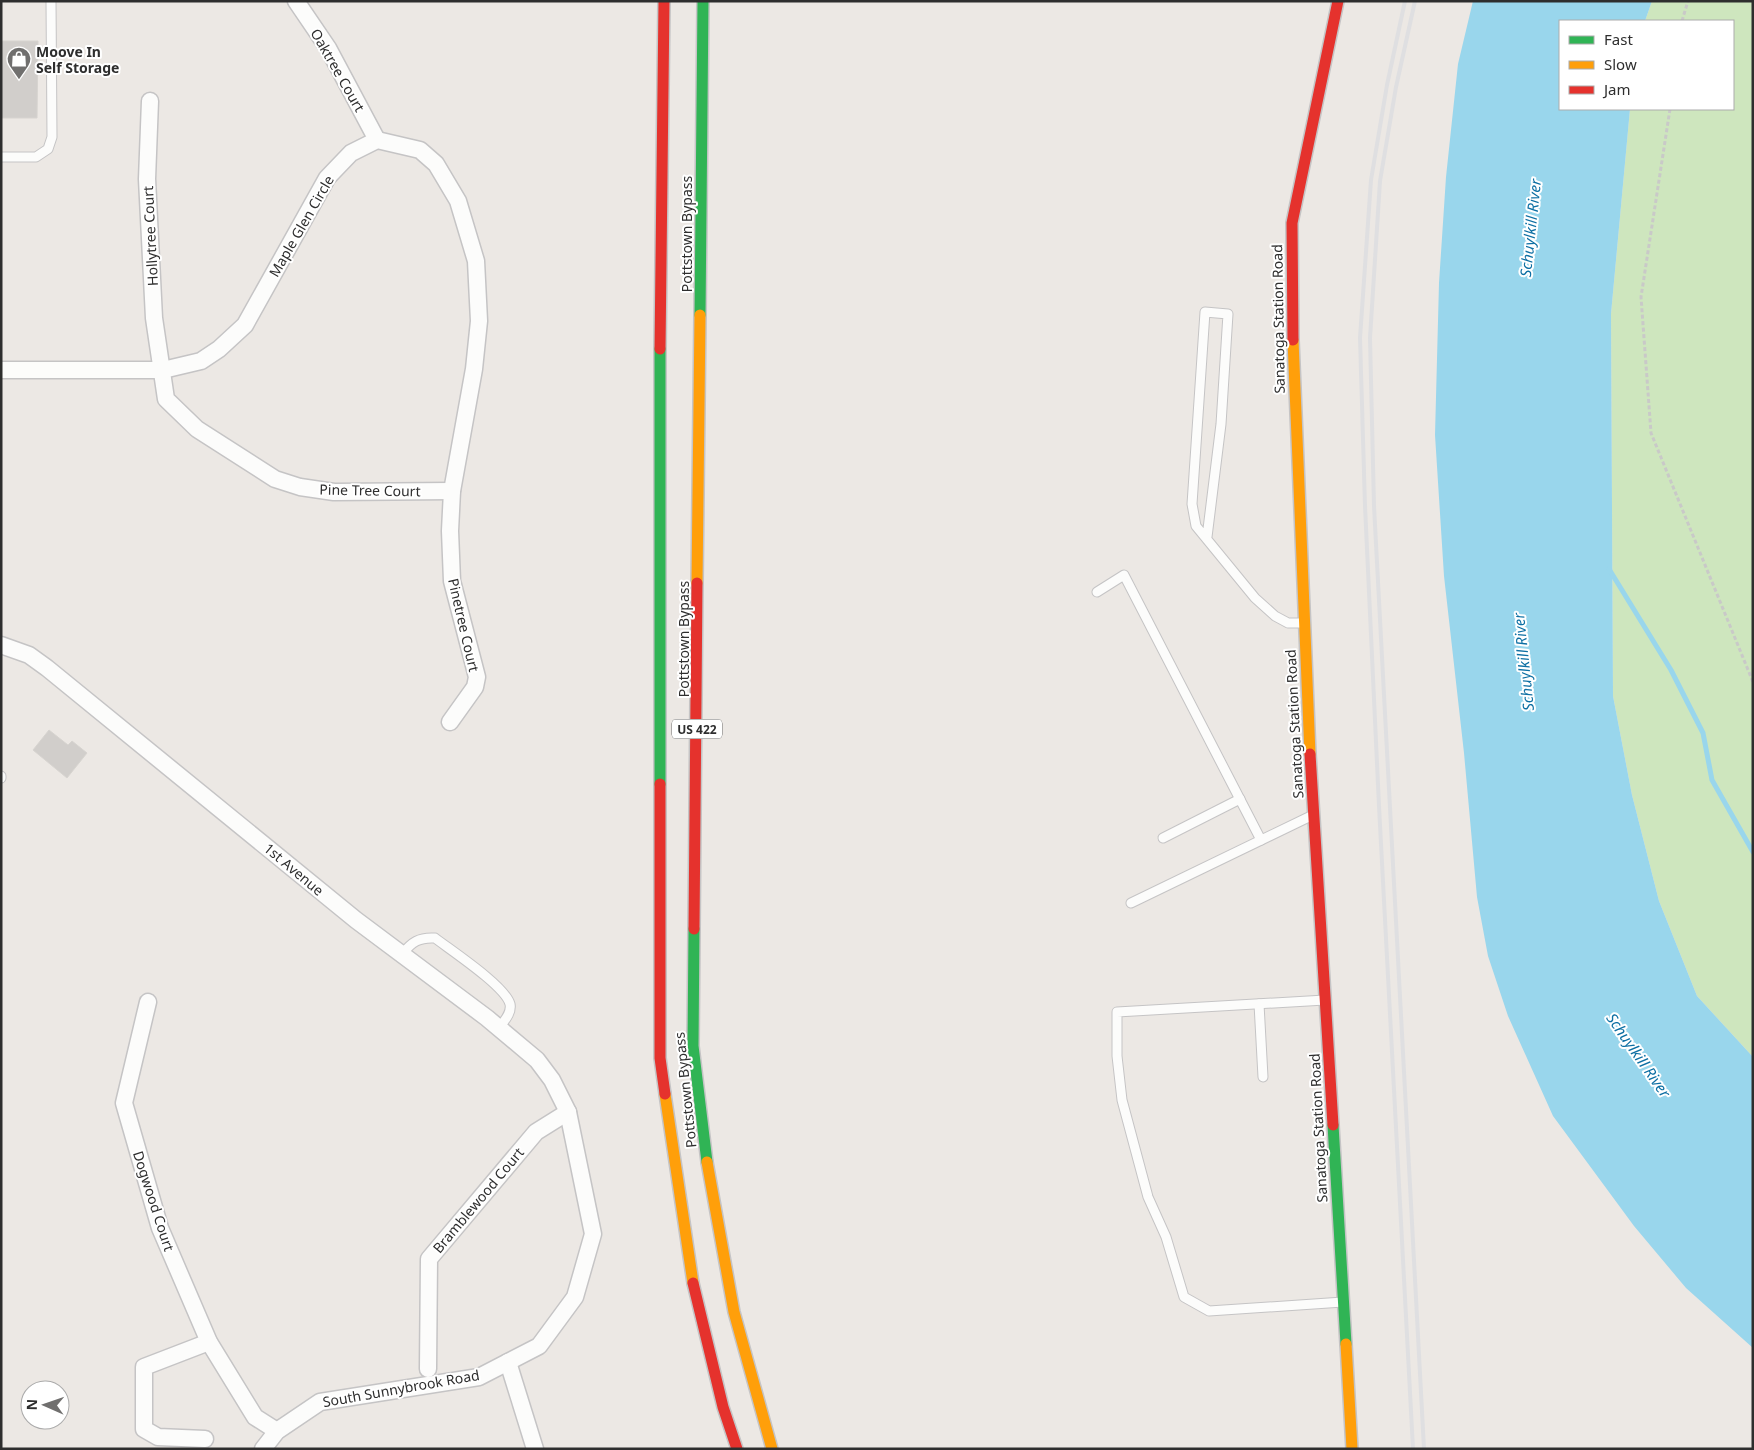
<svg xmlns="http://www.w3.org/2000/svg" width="1754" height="1450" font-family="'Noto Sans',sans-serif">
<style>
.green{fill:#cee6be}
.water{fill:#99d6ec}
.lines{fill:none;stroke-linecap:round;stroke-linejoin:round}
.stream{stroke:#99d6ec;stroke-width:5}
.building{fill:#d1cecb;stroke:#d7d4d0}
.lane-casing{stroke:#c5c4c5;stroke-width:11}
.street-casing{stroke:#c5c4c5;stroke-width:19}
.fast-casing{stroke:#c5c4c5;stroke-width:14}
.slow-casing{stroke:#c5c4c5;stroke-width:14}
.jam-casing{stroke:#c5c4c5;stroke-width:14}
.path{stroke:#c9c9c8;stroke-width:3;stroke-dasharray:4 2.5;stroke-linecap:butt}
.lane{stroke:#fcfcfb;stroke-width:9}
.street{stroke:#fcfcfb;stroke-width:16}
.fast{stroke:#30b455;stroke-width:11}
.slow{stroke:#ff9f0a;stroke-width:11}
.jam{stroke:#e5322d;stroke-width:11}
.rail{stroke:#dfdfe1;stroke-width:4}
.labels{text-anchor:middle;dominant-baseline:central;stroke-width:4;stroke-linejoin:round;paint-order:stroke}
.shield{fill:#fff;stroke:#6d6d6d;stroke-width:1}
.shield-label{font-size:12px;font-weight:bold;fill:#2e2e2e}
.poi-label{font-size:14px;font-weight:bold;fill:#2e2e2e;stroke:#fff;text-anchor:start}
.street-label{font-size:14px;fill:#2e2e2e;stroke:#fff}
.water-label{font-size:15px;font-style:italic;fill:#0d6fa3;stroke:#fff}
</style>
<rect width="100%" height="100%" fill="#ece8e4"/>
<polygon class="green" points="1652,1 1753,1 1753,1057 1697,996 1659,901 1632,795 1613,696 1611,314 1630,109 1733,109 1733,21 1645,21"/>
<polygon class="water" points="1473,1 1652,1 1645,21 1560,21 1560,109 1630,109 1611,314 1613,696 1632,795 1659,901 1697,996 1753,1057 1753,1348 1686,1288 1634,1226 1553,1116 1508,1016 1488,956 1477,897 1464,753 1444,576 1435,435 1439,283 1446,177 1458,64"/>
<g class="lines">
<polyline class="stream" points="1609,569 1671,670 1703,733 1712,780 1753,852"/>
</g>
<g class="building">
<polygon points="1,41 38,41 37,118 1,118"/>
<polygon points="49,730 68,745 72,741 87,753 67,778 33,750"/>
</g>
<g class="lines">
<defs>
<g id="lane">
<polyline points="1,157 36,157 48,149 52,137 51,1"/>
<polyline points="1207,537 1221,424 1228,314 1205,312 1192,504 1196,526 1255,598 1275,616 1288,623 1304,623"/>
<polyline points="1097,592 1124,575 1261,840"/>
<polyline points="1,776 1,778"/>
<polyline points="1163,838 1240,799"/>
<polyline points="1131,903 1313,815"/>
<path d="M 402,954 C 412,942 419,937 435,938 C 452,951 505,986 510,1004 C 512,1013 504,1021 499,1028"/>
<polyline points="1325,1000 1117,1012 1117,1056 1122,1100 1148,1197 1166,1237 1184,1297 1209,1311 1343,1302"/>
<polyline points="1259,1004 1263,1077"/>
</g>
<g id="street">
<polyline points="296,1 328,48 377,140"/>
<polyline points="150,101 147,179 154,318 166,399 197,429 275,479 300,487 334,492 452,491"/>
<polyline points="1,370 163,370 201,361 219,349 245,325 327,178 351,153 377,140 420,150 436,164 458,201 476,261 479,321 474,369 452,491 450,531 452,581 477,677 475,687 450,722"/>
<polyline points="1,645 29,655 47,668 356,920 487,1018 537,1060 552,1080 568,1112 593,1234 575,1297 539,1346 479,1377 320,1402 277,1431 263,1449"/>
<polyline points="148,1002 124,1103 160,1228 209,1342 255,1417 277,1431"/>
<polyline points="508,1362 535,1449"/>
<polyline points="428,1369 429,1259 536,1132 568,1112"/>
<polyline points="205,1439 158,1437 144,1429 144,1367 209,1342"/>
</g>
<g id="fast">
<polyline points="700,315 703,1"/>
<polyline points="660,349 660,784"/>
<polyline points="694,929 693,1046 707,1162"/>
<polyline points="1333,1125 1346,1344"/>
</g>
<g id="slow">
<polyline points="1293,340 1310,754"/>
<polyline points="697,583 700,315"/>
<polyline points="665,1094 693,1283"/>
<polyline points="707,1162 734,1312 772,1449"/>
<polyline points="1346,1344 1352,1449"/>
</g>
<g id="jam">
<polyline points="1293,340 1292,223 1338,1"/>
<polyline points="660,349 664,1"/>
<polyline points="1310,754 1333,1125"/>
<polyline points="660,784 660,1058 665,1094"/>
<polyline points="694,929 697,583"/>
<polyline points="693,1283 723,1407 737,1449"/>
</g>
</defs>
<use href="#lane" class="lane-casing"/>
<use href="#street" class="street-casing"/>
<use href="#fast" class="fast-casing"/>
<use href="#slow" class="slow-casing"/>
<use href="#jam" class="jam-casing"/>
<g class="path">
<polyline points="1682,21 1688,1"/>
<polyline points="1670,109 1641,297 1651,433 1753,682"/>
</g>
<use href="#lane" class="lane"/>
<use href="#street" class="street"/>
<use href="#fast" class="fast"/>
<use href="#slow" class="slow"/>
<use href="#jam" class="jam"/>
<g class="rail">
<polyline points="1405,1 1387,85 1371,180 1360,338 1365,506 1379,806 1413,1449"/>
<polyline points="1415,1 1396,87 1380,181 1370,338 1374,506 1424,1449"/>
</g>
</g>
<defs>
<symbol id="shop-pin" viewBox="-11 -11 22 30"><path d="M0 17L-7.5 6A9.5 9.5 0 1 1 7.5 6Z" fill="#706f6e" stroke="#fff"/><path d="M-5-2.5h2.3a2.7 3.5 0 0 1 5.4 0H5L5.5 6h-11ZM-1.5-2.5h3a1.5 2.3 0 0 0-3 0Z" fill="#fff"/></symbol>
</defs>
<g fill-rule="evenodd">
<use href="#shop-pin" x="5" y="45" width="28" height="38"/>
</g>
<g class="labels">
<rect class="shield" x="672" y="719.5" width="50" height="19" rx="4"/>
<g class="shield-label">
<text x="697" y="729">US 422</text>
</g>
<g class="poi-label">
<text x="36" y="51">Moove In<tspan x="36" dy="16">Self Storage</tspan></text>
</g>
<g class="street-label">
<text transform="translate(338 70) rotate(60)">Oaktree Court</text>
<text transform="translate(301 226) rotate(-60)">Maple Glen Circle</text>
<text transform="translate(686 234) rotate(-90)">Pottstown Bypass</text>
<text transform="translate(150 236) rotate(-93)">Hollytree Court</text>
<text transform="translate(1278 319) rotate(-91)">Sanatoga Station Road</text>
<text transform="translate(370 490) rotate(1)">Pine Tree Court</text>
<text transform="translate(464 625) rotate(77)">Pinetree Court</text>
<text transform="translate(683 639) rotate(-90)">Pottstown Bypass</text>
<text transform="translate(1294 724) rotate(-93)">Sanatoga Station Road</text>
<text transform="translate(294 869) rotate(40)">1st Avenue</text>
<text transform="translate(685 1090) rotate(-96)">Pottstown Bypass</text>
<text transform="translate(1318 1128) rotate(-93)">Sanatoga Station Road</text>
<text transform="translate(478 1200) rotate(-50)">Bramblewood Court</text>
<text transform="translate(154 1201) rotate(72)">Dogwood Court</text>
<text transform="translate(401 1388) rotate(-10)">South Sunnybrook Road</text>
</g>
<g class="water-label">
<text transform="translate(1530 228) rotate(-84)">Schuylkill River</text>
<text transform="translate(1523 662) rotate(-96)">Schuylkill River</text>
<text transform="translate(1639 1055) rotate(55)">Schuylkill River</text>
</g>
</g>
<rect width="1754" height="1450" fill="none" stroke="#2e2e2e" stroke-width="5"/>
<rect x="1559" y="20" width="175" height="90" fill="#ffffff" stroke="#ababab"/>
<rect x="1569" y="36" width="25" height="8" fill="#30b455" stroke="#ababab"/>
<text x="1604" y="45" font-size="15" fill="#2e2e2e">Fast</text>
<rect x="1569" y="61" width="25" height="8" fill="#ff9f0a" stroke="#ababab"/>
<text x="1604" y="70" font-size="15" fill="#2e2e2e">Slow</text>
<rect x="1569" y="86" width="25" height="8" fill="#e5322d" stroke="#ababab"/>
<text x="1604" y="95" font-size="15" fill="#2e2e2e">Jam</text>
<g transform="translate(45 1405) rotate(272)"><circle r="24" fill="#ffffff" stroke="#ababab"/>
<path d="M0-4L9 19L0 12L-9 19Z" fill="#706f6e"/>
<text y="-8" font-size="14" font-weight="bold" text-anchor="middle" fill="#2e2e2e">N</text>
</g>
</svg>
